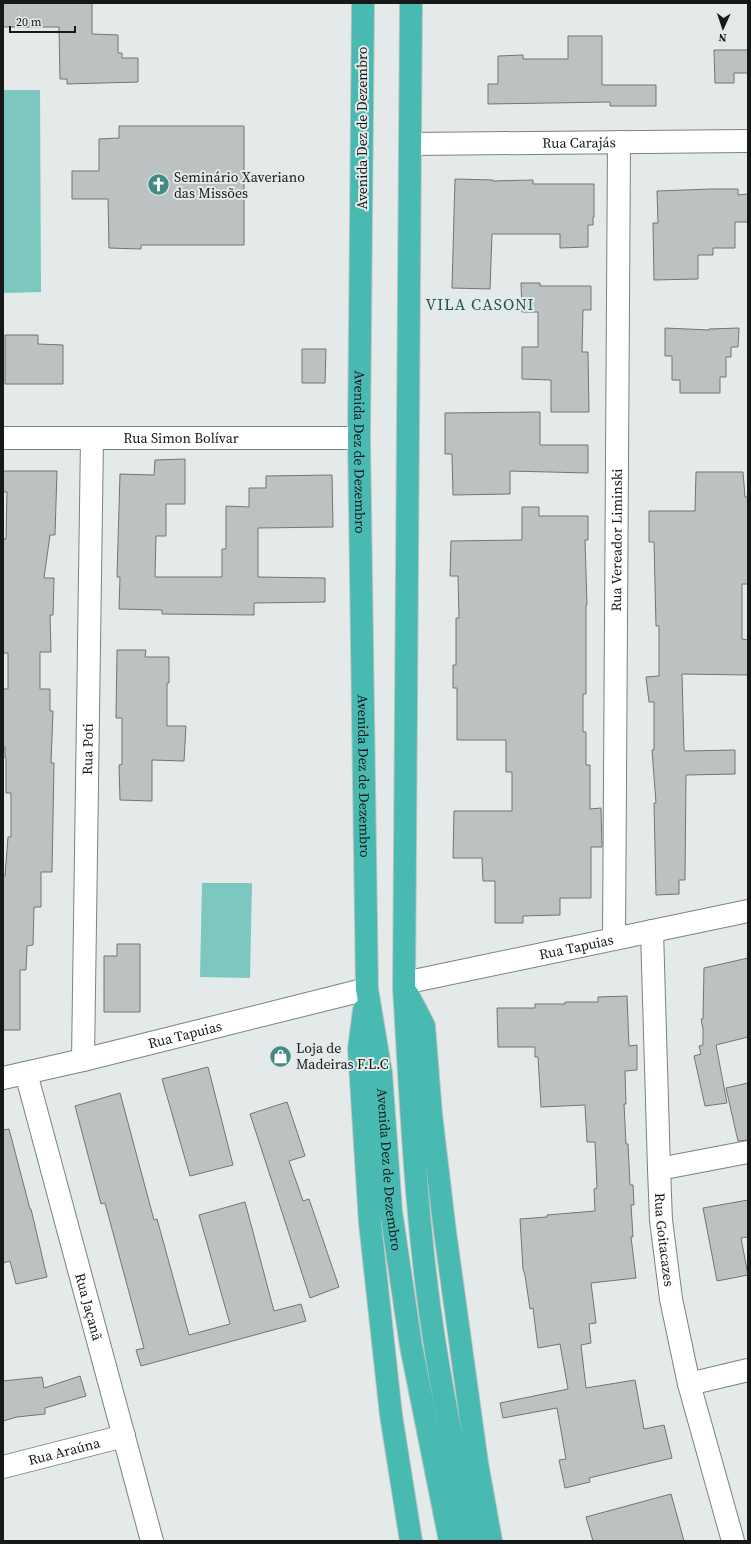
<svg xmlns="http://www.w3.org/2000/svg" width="751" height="1544" font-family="'Source Serif 4',serif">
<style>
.green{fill:#7dc7c1}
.building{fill:#bbc2c1;stroke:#707675}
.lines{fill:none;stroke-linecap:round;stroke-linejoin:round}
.minor-casing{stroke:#7b8281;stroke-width:24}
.highway-casing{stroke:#c2c3c3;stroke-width:24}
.minor{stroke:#fff;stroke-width:22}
.highway{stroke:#49bab2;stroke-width:22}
.labels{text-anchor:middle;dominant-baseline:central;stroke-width:4;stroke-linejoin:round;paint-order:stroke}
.street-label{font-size:14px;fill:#161918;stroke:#e3eae9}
.poi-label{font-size:14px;fill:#161918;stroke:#e3eae9;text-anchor:start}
.quarter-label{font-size:16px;letter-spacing:1px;fill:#1e5854;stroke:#e3eae9}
</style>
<rect width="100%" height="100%" fill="#e3eae9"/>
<g class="green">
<polygon points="3,90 40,90 41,292 3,293"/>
<polygon points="202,883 252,883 250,978 200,977"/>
</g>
<g class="building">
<polygon points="3,3 92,3 92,34 118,35 118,53 122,53 122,58 138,58 138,82 67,84 67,79 60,79 59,27 3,27"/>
<polygon points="568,36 602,36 602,85 656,85 656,106 610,106 610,102 488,104 488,84 498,84 498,56 523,55 523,59 568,59"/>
<polygon points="714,50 748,50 748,73 734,73 734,83 715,83"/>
<polygon points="119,126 244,126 244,245 141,245 141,249 109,248 108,199 72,199 72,171 99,171 99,139 119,138"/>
<polygon points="455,179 493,180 493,181 533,180 533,184 594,184 594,217 593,217 593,225 588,225 588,247 560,248 560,234 492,234 490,289 452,288"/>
<polygon points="712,189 738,189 738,195 748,194 748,222 735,222 735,248 713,248 713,255 698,255 698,279 654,280 653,223 658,223 657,191"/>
<polygon points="521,283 540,283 540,286 591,286 591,310 583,310 582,352 588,352 589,412 551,412 551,380 522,379 522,347 538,347 538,312 522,312"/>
<polygon points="665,328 709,330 709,329 739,328 738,347 731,347 731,357 726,357 726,377 720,377 720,393 680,393 680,380 672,380 672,356 665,356"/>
<polygon points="5,335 38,335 38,344 63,345 63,384 5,384"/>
<polygon points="302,349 326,349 325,383 302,383"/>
<polygon points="540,412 540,445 588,445 588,473 510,471 510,494 453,495 452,454 445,454 445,413"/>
<polygon points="185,459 185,504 166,504 166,536 156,536 155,577 222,577 222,549 226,549 226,506 249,507 249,488 266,488 266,476 332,475 333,527 258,528 258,577 325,578 325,602 254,603 254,615 162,614 162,610 119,609 120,577 117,577 120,474 154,475 155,460"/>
<polygon points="3,471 57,471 55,535 50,535 44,578 54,578 53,615 50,615 51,652 40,652 40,689 50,689 50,711 53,711 51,763 54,763 52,872 41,872 41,907 34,907 33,945 27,946 26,970 20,970 20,1030 3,1030 3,876 5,876 8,837 11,837 11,793 6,793 6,758 5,758 5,747 3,747 3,689 8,689 8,653 3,653 3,539 6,539 7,492 3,492"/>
<polygon points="696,472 743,472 745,497 748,497 748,584 742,584 742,639 748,640 748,675 682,674 684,750 686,751 735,750 735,774 686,775 685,880 679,880 679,894 656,895 654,803 656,803 652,750 654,750 654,702 649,702 646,677 659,676 659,626 656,626 654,542 649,542 649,511 695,511"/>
<polygon points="522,507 539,507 539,516 588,516 588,540 585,540 587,605 586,605 586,694 583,694 583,732 586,732 586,765 590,765 590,809 601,808 602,847 591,847 591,898 560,898 560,915 523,916 523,923 495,923 495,881 483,881 482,858 453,858 454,811 512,811 512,772 506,772 506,740 457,740 457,688 453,688 453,665 456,665 456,618 459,618 458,576 450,576 451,541 522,540"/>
<polygon points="117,650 146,650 145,657 169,657 169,683 167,683 167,726 186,726 184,761 152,760 152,801 120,800 119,765 122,764 122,718 116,718"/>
<polygon points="117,944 140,944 140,1012 104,1012 104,956 117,956"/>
<polygon points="748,958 748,1037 716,1045 727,1103 705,1106 694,1056 701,1054 699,1046 703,1045 703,1029 701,1019 703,1019 704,968"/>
<polygon points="627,996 629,1046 637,1045 637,1070 625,1071 626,1104 624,1104 626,1144 628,1144 630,1185 633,1185 634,1205 631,1205 633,1237 631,1237 636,1278 591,1283 596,1323 589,1324 591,1343 581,1345 586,1388 635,1380 644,1429 664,1425 672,1458 589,1478 590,1482 565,1488 559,1460 566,1459 557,1408 503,1418 500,1403 568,1389 560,1344 538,1348 533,1308 530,1309 525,1275 523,1269 520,1219 547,1217 547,1215 595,1211 594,1189 597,1188 595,1142 587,1142 585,1105 541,1107 538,1057 535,1057 535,1047 498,1047 497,1008 535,1008 535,1004 565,1004 565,1002 598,1002 598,997"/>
<polygon points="208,1067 233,1165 190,1176 162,1079"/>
<polygon points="748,1083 748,1140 738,1141 726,1088"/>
<polygon points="120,1093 154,1220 157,1219 189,1335 230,1324 199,1215 245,1202 274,1311 301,1304 306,1321 141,1366 136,1350 144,1348 105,1203 101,1204 75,1106"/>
<polygon points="287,1102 305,1156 289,1161 303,1201 309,1199 339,1287 310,1298 250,1114"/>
<polygon points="9,1129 30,1209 31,1209 47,1277 16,1284 10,1261 3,1263 3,1130"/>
<polygon points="748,1200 748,1237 741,1238 748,1275 717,1281 703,1208"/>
<polygon points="80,1376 86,1396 45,1408 45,1414 17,1417 3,1421 3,1381 42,1377 44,1388"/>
<polygon points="671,1494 684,1541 593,1541 586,1517"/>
</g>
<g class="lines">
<defs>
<g id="minor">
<path id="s1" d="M 410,144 L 748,141"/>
<path id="s2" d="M 3,438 L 359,438"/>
<path id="s3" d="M 652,931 L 659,1169 L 661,1220 L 671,1299 L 689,1384 L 733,1541"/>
<path id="s4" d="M 614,939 L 619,142"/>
<path id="s5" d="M 404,983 L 748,911"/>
<path id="s6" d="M 83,1060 L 92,438"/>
<path id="s7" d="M 26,1073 L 152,1541"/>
<path id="s8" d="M 3,1078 L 83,1060 L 367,989"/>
<polyline points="659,1169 748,1152"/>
<polyline points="689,1384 748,1370"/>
<path id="s9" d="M 3,1467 L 124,1436"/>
</g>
<g id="highway">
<path id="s10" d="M 363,3 L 359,438 L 367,989 L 381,1073 L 391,1211 L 411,1346 L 450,1541"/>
<path d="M 411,3 L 404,988 C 411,1105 416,1223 434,1339 C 444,1406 459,1474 472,1541"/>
<polyline points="408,995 424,1026 431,1114 445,1232 477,1463 491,1541"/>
<polyline points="364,1010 359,1049 370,1223 391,1415 411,1541"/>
</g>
</defs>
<use href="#minor" class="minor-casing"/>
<use href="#highway" class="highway-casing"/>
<use href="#minor" class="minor"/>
<use href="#highway" class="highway"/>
</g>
<defs>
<symbol id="church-disc" viewBox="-11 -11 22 22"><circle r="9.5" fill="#438a85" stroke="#e3eae9"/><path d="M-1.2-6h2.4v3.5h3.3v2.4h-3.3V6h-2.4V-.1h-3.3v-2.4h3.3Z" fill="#fff"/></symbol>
<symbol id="shop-disc" viewBox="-11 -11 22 22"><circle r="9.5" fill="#438a85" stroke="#e3eae9"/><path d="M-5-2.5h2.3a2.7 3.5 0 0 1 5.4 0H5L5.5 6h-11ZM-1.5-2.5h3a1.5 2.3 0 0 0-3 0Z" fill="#fff"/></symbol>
</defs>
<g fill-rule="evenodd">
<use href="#church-disc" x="146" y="172" width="25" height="25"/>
<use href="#shop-disc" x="268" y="1044" width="25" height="25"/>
</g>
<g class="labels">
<g class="street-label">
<text transform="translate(362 128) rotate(-90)">Avenida Dez de Dezembro</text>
<text stroke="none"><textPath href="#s1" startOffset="169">Rua Carajás</textPath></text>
<text stroke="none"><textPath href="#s2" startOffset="178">Rua Simon Bolívar</textPath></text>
<text stroke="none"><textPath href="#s10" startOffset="449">Avenida Dez de Dezembro</textPath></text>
<text stroke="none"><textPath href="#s4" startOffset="399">Rua Vereador Liminski</textPath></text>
<text stroke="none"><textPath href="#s6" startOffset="311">Rua Poti</textPath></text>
<text stroke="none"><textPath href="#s10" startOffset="773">Avenida Dez de Dezembro</textPath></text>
<text stroke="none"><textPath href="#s5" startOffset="176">Rua Tapuias</textPath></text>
<text stroke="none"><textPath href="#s8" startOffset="187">Rua Tapuias</textPath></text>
<text stroke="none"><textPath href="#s10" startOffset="1168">Avenida Dez de Dezembro</textPath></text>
<text stroke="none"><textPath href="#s3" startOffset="309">Rua Goitacazes</textPath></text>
<text stroke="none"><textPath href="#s7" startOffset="242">Rua Jaçanã</textPath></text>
<text stroke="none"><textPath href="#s9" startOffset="63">Rua Araúna</textPath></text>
</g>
<g class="poi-label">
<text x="174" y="177">Seminário Xaveriano<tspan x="174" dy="16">das Missões</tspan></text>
<text x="296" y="1048">Loja de<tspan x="296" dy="16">Madeiras F.L.C</tspan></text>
</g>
<g class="quarter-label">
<text x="480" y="304">VILA CASONI</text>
</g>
</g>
<rect width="751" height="1544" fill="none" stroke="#161918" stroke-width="8"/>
<g transform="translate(723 28) rotate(183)" stroke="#e3eae9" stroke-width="3" paint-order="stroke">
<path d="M0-3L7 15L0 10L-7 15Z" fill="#161918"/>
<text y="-6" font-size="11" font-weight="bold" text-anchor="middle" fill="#161918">N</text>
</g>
<path d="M10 26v6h65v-6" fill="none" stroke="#161918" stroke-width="2"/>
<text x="16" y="26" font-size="12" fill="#161918" stroke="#e3eae9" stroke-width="3" paint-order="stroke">20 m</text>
</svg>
